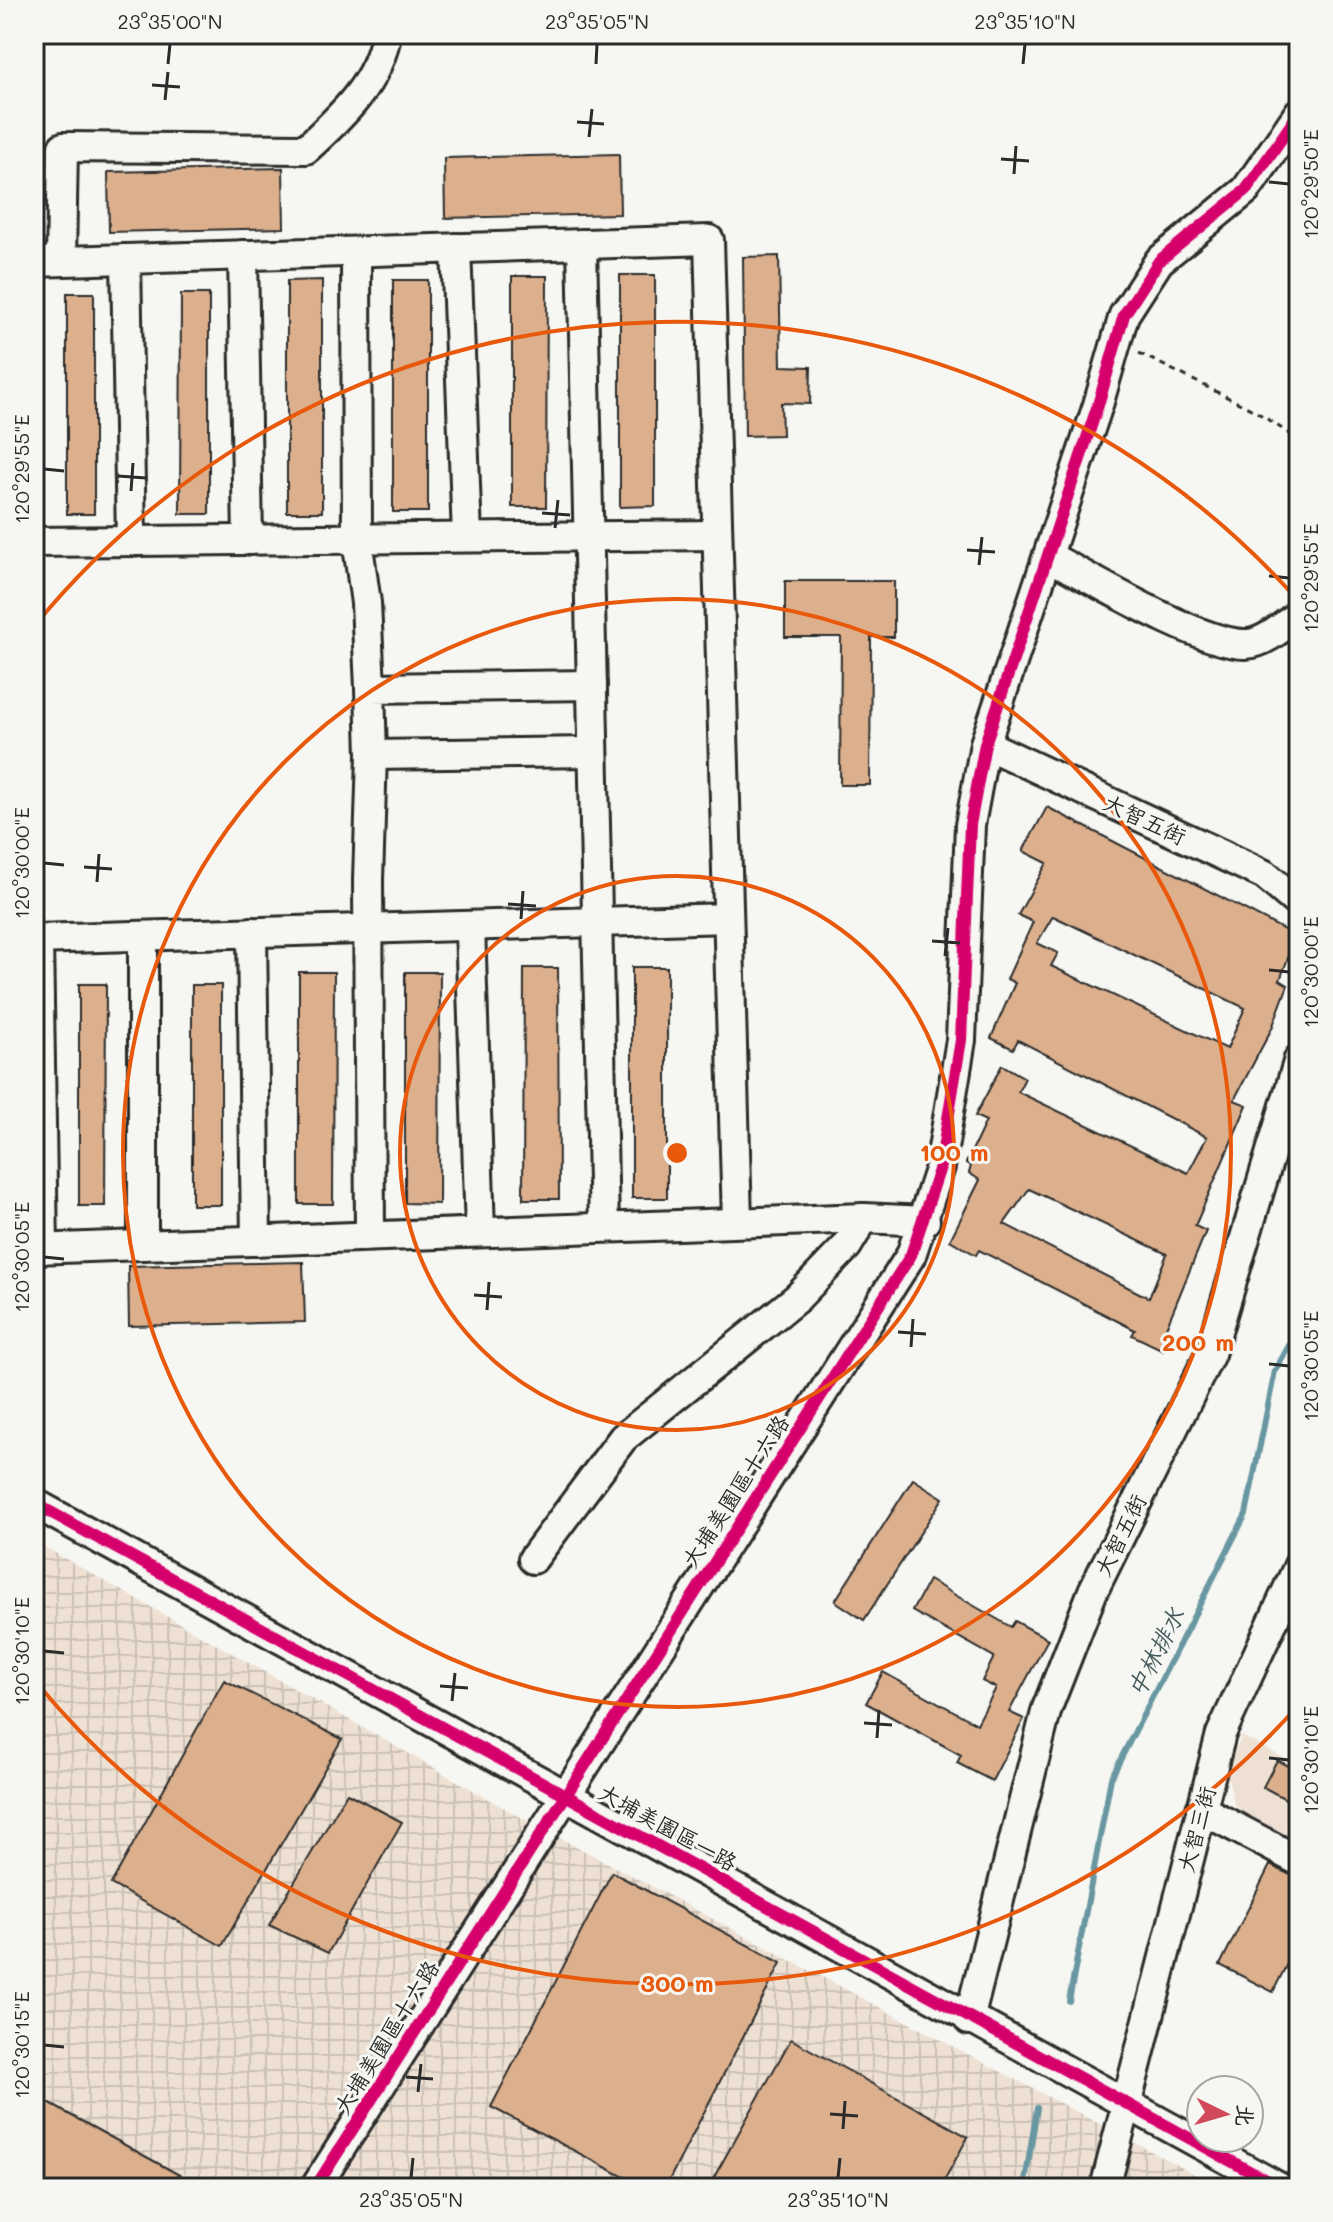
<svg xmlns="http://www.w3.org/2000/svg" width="1333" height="2222" font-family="Mali,'LXGW WenKai TC',sans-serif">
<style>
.built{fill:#eee1d4}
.industrial{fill:url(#industrial-grid)}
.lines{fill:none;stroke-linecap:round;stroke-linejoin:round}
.stream{stroke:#6897a1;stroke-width:6}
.building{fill:#dcb08d;stroke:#2b2b2b;stroke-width:2;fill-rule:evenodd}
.minor-casing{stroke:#2b2b2b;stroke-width:34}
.path{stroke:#2b2b2b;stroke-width:3;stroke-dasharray:6 6;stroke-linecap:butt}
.minor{stroke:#f6f6f2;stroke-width:28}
.cycleway-casing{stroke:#f6f6f2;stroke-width:17}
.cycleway{stroke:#d6006c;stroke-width:12}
.ticks{fill:none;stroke:#2b2b2b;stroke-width:3}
.ring{fill:none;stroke:#e8590c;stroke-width:4}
.labels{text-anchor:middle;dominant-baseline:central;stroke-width:6;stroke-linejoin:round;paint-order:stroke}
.street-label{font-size:22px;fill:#2b2b2b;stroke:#f6f6f2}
.water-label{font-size:24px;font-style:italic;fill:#44585c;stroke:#f6f6f2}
.centre{fill:#e8590c;stroke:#f6f6f2;stroke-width:4}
.ring-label{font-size:24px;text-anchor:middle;font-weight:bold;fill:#e8590c;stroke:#f6f6f2;stroke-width:6;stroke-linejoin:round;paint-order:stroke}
.neatline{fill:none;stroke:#2b2b2b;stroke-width:3}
.ticks-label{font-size:20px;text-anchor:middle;fill:#2b2b2b}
</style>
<defs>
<pattern id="industrial-grid" width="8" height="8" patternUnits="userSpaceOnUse" patternTransform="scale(2)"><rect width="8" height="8" fill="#eee1d4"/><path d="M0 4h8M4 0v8" fill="none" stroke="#ccc1b6"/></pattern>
</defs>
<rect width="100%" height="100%" fill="#f6f6f2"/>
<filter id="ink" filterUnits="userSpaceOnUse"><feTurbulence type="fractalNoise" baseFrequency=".0125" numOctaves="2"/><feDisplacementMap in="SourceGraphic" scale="16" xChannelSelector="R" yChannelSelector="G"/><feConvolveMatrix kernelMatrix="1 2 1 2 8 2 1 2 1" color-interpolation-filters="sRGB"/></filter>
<g filter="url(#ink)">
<polygon class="built" points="1242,1736 1299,1766 1299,1845 1249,1818 1234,1804 1226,1769"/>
<polygon class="industrial" points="34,1541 515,1814 1220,2188 34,2188"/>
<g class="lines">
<g class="stream">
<polyline points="1069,2001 1111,1778 1246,1514 1275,1371 1299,1327"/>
<polyline points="1024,2188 1037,2108"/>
</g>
</g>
<g class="building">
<polygon points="619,154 620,214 445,218 444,158"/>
<polygon points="283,168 284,228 109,232 108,172"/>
<polygon points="779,256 781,366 811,367 810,404 781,403 782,435 745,436 743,257"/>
<polygon points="620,275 655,275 655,506 620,507"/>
<polygon points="512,276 547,276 546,507 512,507"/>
<polygon points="322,280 322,512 287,512 287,281"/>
<rect x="393" y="280" width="35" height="232"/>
<rect x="67" y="293" width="27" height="221"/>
<polygon points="181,294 209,294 209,514 180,514"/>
<polygon points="785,581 894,581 894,637 871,637 870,785 840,785 841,637 785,637"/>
<path d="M 1047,807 L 1296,936 L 1280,980 L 1288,985 L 1272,1028 L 1234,1100 L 1247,1105 L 1195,1226 L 1206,1231 L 1166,1328 L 1172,1331 L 1163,1350 L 1132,1335 L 1135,1330 L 979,1250 L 976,1255 L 950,1240 L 980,1180 L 969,1173 L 971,1166 L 966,1163 L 986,1121 L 975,1116 L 1002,1065 L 1025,1078 L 1018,1092 L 1188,1173 L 1207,1137 L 1018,1040 L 1013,1049 L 991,1038 L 1015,983 L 1007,979 L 1033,922 L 1018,915 L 1047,863 L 1023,851 ZM 1053,916 L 1245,1008 L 1227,1049 L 1051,966 L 1058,953 L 1037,943 ZM 1029,1189 L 1167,1254 L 1149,1298 L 1004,1224 Z"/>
<rect x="632" y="967" width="35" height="231"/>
<polygon points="524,968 558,968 559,1199 523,1199"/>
<polygon points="299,972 334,972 333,1204 299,1204"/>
<polygon points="405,972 440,972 439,1204 405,1203"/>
<polygon points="79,984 106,984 105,1206 79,1206"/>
<rect x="192" y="985" width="29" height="220"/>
<polygon points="303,1262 305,1322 129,1326 128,1266"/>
<polygon points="913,1479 943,1498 864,1620 835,1601"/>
<polygon points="929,1580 1011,1627 1015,1621 1048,1639 1009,1712 1024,1719 992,1781 957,1763 961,1755 866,1703 883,1672 977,1724 996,1688 982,1681 994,1657 912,1611"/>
<polygon points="224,1680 342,1739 222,1946 111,1884"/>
<polygon points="1277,1760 1299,1771 1299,1806 1263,1787"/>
<polygon points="347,1793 402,1822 328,1953 269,1925"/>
<polygon points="1270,1865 1299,1879 1299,1940 1273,1992 1220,1965"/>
<polygon points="612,1872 781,1963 665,2188 645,2188 491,2107"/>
<polygon points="791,2039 968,2137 940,2188 708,2188"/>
<polygon points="34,2095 203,2188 34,2188"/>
</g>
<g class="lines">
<defs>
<g id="minor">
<polyline points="582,244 604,1227"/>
<polyline points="456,248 467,537"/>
<polyline points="356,252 357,539 366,603 370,688"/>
<polyline points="243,255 248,540"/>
<polyline points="126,259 131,541"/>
<path d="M 61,261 L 63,147 L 306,149 C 340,118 379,82 386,34"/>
<polyline points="34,262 709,240 737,1221"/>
<polyline points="34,542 717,535"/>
<path d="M 1048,556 C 1092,579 1201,645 1246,644 C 1264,644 1285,625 1299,614"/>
<polyline points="592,685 370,688 372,755 593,752"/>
<polyline points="985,744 1265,875 1299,904"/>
<polyline points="470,926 480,1232"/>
<polyline points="252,932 256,1241"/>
<polyline points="143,936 143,1245"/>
<polyline points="34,939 728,918"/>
<polyline points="38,939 43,1249"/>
<polyline points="370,1236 368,880 372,755"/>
<polyline points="34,1249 864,1218"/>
<polyline points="34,1503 1280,2188"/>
<polyline points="533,1559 623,1438 797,1298 847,1246 864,1218 925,1221"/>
<polyline points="1201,1809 1299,1861"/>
<polyline points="969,2020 1047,1708 1093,1591 1210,1354 1299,1059"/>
<polyline points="315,2188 911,1255 940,1167 961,1040 970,825 985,744 1098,405 1124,315 1159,261 1246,190 1299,113"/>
<polyline points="1105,2188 1221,1734 1299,1565"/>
</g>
</defs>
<use href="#minor" class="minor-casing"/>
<polyline class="path" points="1139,353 1255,411 1299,440"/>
<use href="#minor" class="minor"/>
<defs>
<g id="cycleway">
<polyline points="34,1503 1280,2188"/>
<polyline points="315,2188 911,1255 940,1167 961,1040 970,825 985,744 1098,405 1124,315 1159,261 1246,190 1299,113"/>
</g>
</defs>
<use href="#cycleway" class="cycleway-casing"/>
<use href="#cycleway" class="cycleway"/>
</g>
</g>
<path class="ticks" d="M 168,64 L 170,44M 596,64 L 597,44M 1023,64 L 1025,44M 152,85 L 180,87M 165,100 L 168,72M 577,122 L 604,124M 589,137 L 592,109M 1001,159 L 1029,161M 1014,174 L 1016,146M 1269,182 L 1289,184M 44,469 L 64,471M 118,476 L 146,478M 131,491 L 133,463M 542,513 L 570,515M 555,528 L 558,500M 967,550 L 995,552M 979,565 L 982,537M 1269,576 L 1289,578M 44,863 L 64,865M 84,867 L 112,869M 97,882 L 99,854M 508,904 L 536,906M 521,919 L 523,891M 932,941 L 960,943M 945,956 L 948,928M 1269,970 L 1289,972M 44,1257 L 64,1259M 474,1295 L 502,1297M 487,1310 L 489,1282M 898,1332 L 926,1334M 911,1347 L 913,1319M 1269,1364 L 1289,1366M 44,1651 L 64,1653M 440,1686 L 468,1688M 452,1701 L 455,1673M 864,1723 L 892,1725M 877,1738 L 879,1710M 1269,1758 L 1289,1760M 44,2045 L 64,2047M 406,2077 L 433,2079M 418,2092 L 421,2064M 830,2114 L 858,2116M 843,2129 L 845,2101M 411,2178 L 413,2158M 838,2178 L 840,2158"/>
<g class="ring">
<circle cx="677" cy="1153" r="277"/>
<circle cx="677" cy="1153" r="554"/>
<path d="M1295 1709A831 831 0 0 1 36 1682M36 624A831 831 0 0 1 1295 597"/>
</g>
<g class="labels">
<g class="street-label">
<text transform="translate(1145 819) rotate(25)">大智五街</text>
<text transform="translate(735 1491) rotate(-57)">大埔美園區十六路</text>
<text transform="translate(1120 1535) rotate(-64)">大智五街</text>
<text transform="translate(668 1827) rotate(29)">大埔美園區一路</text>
<text transform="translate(1196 1829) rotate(-75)">大智三街</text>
<text transform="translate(386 2037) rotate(-58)">大埔美園區十六路</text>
</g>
<g class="water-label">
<text transform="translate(1155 1652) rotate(-63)">中林排水</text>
</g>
</g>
<circle cx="677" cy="1153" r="12" class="centre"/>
<g class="ring-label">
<text x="954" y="1161">100 m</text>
<text x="1198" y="1351">200 m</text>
<text x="677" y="1992">300 m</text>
</g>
<rect width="1333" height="2222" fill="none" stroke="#f6f6f2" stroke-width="88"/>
<g transform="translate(1225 2114) rotate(95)"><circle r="38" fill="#f6f6f2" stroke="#a5a5a2" stroke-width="2"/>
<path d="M0-6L14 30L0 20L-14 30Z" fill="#d1495b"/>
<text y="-12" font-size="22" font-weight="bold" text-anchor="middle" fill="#2b2b2b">北</text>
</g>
<rect x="44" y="44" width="1245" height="2134" class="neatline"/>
<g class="ticks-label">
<text x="170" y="29">23°35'00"N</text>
<text x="597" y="29">23°35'05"N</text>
<text x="1025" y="29">23°35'10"N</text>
<text transform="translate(1311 184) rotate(-90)" y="7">120°29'50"E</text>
<text transform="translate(22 469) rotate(-90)" y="7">120°29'55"E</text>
<text transform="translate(1311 578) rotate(-90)" y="7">120°29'55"E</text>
<text transform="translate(22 863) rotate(-90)" y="7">120°30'00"E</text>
<text transform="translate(1311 972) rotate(-90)" y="7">120°30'00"E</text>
<text transform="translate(22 1257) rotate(-90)" y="7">120°30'05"E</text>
<text transform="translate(1311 1366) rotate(-90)" y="7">120°30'05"E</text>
<text transform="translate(22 1651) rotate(-90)" y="7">120°30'10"E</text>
<text transform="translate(1311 1760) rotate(-90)" y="7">120°30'10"E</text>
<text transform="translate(22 2045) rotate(-90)" y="7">120°30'15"E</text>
<text x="411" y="2207">23°35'05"N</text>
<text x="838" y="2207">23°35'10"N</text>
</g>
</svg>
